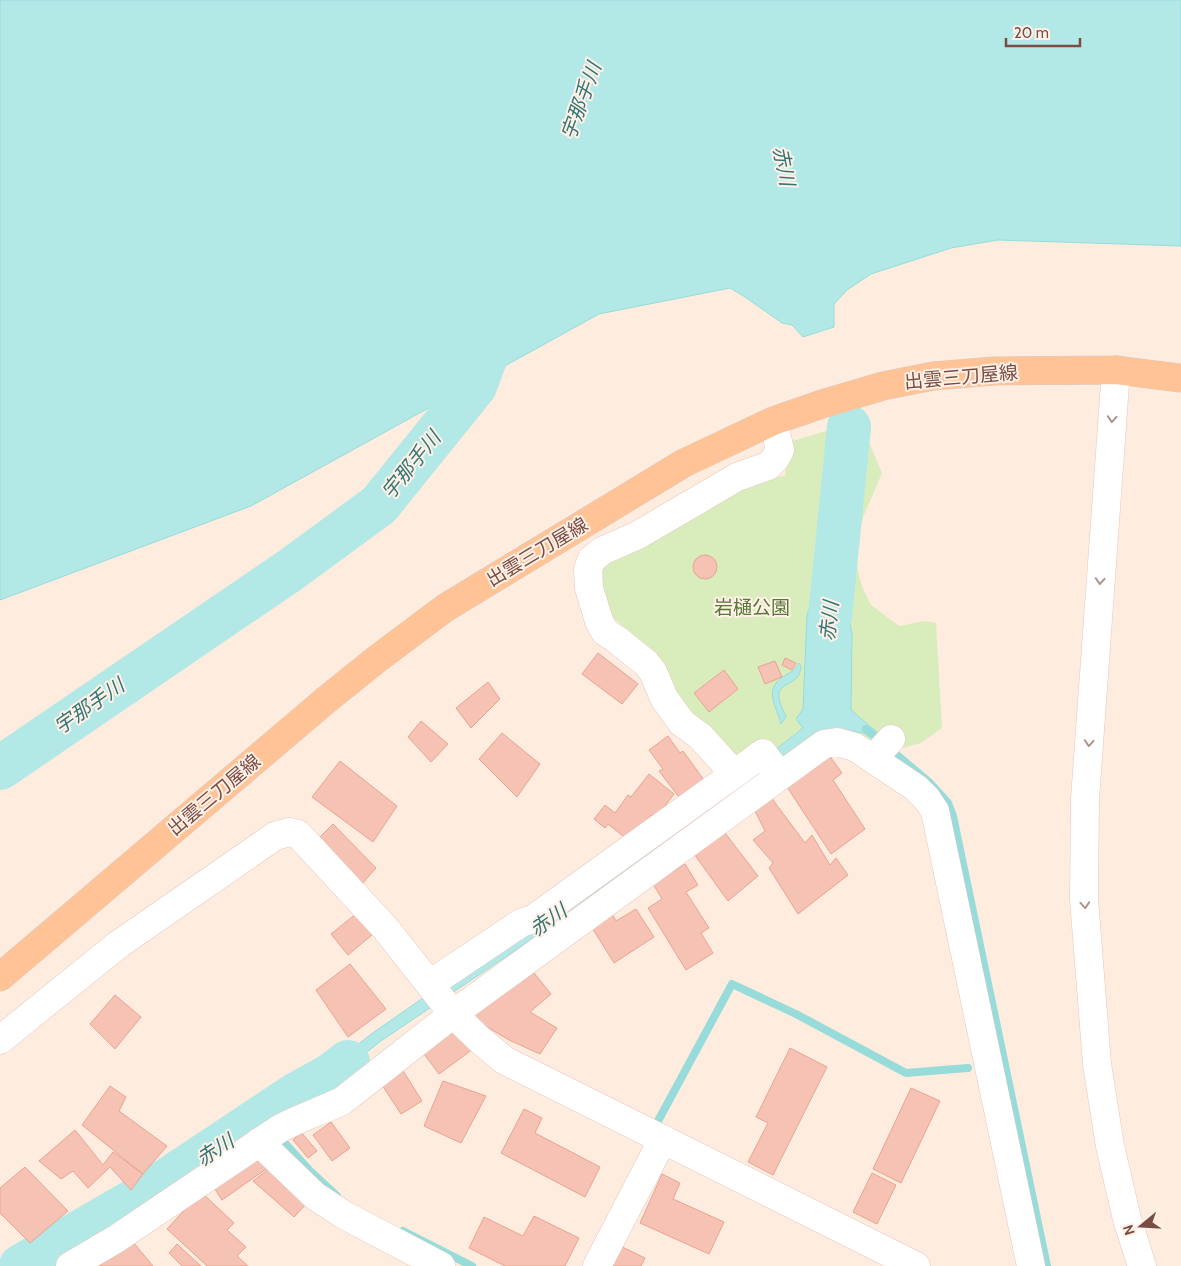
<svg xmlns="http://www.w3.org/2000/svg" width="1181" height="1266" font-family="Cabin,'Noto Sans JP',sans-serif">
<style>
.green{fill:#d9edbc}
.water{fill:#b2e9e7;stroke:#97dcda}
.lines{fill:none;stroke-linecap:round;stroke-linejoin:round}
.stream{stroke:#97dcda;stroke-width:8}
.river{stroke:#b2e9e7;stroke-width:44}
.building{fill:#f6c2b4;stroke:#eaa392}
.minor-casing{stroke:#e5c8bd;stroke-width:29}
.major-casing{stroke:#d9cdcb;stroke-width:29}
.minor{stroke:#fff;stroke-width:28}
.major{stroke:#ffc395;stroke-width:28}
.oneway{stroke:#ad948f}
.labels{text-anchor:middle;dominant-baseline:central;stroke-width:4;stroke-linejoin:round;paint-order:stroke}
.street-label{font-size:19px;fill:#774d44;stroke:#fff1e7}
.park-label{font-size:19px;fill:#587839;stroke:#fff1e7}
.water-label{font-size:20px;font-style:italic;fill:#347675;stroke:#fff1e7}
</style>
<rect width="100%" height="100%" fill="#feecde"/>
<polygon class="green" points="860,421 882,473 864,515 854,547 859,576 863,589 871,605 899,626 925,621 936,623 942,728 921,743 899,749 869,741 740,761 689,719 659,667 632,633 607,613 596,563 759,479 785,476 789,442"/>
<g class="water">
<polygon points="0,0 1181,0 1181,246 998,240 951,248 871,274 847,290 834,304 834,327 803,337 792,325 782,323 745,297 730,288 599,314 251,506 0,600"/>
<polygon points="832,558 839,558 852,635 851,710 877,732 871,738 864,733 847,731 569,914 381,1041 302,1102 295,1092 374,1032 745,774 803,728 796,719 803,709 807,615 823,566"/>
<path d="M 799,663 L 801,666 C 801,687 776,680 779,699 C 780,705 784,711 786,717 L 781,724 C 776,705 763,689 784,676 C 794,670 793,672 799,663 Z"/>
</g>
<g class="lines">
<g class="stream">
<polyline points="866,729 929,782 948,803 953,816 1047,1266"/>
<polyline points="262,1117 265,1121"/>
<polyline points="658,1121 732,984 796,1014 906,1073 968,1068"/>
<polyline points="281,1139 310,1171 337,1196"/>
<polyline points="403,1231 472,1266"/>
</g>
<g class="river">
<polyline points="830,617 849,427"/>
<polyline points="0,768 289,571 379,505 475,386 498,324"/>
<polyline points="21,1266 149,1192 295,1095 331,1075 348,1062"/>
</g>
</g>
<g class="building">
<circle cx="705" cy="567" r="12"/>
<polygon points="598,653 638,684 622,704 582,674"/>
<polygon points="785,658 796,663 792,670 782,665"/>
<polygon points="775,661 782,677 765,684 758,667"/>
<polygon points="724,670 738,689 709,712 694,693"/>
<polygon points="488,682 500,699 471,728 456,708"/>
<polygon points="421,721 448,744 431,762 408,737"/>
<polygon points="502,733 540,764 517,797 479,759"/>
<polygon points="668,736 680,753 683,751 709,787 685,805 659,771 663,769 649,750"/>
<polygon points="826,751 842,773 833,780 865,829 831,854 787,787"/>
<polygon points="340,761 397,806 373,842 312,797"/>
<polygon points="649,774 674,794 656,818 651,815 638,832 628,840 608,824 605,828 594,819 605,805 615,813 628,795 631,797"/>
<polygon points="770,796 805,843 812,835 830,865 836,858 848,875 798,914 769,868 773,863 753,840 765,831 753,807"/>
<polygon points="333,824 376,868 362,884 319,838"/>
<polygon points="722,829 758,876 728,901 694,854"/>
<polygon points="685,864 698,885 686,892 709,928 701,933 713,953 686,970 648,908 662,899 653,884"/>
<polygon points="636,909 654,937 614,963 589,923 610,910 616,921"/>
<polygon points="357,913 373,934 348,955 331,934"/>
<polygon points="350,964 386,1009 348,1037 316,990"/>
<polygon points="530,968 551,994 530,1012 557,1028 540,1054 509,1040 470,1017"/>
<polygon points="115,995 141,1017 115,1049 90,1024"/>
<polygon points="457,1028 473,1049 439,1074 424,1054"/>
<polygon points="790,1048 827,1067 773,1175 748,1162 768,1123 756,1117"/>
<polygon points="402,1069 422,1101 401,1114 380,1082"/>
<polygon points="443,1081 486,1096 461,1143 424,1126"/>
<polygon points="110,1086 126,1097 119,1111 167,1146 143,1174 82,1125"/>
<polygon points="911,1088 940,1101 901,1183 873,1169"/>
<polygon points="524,1109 542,1118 535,1133 600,1167 585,1197 501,1153"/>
<polygon points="331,1122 350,1148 332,1161 313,1135"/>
<polygon points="75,1130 103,1165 113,1152 143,1174 131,1190 110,1167 88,1188 73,1171 61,1179 39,1161"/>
<polygon points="301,1132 317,1151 308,1158 293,1140"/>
<polygon points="259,1153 269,1167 222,1200 213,1186"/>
<polygon points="25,1167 68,1211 30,1243 0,1213 0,1188"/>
<polygon points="270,1168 309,1201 294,1217 253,1181"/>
<polygon points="872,1173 896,1185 877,1224 853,1212"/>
<polygon points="662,1174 680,1183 673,1199 724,1222 709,1254 640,1223"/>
<polygon points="201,1192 234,1223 227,1230 246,1247 237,1256 248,1266 207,1266 167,1229"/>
<polygon points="534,1216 579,1238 565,1266 505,1266 469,1248 484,1217 523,1236"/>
<polygon points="133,1242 153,1266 99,1266"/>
<polygon points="177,1244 201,1266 182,1266 169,1253"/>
<polygon points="616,1244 645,1258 641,1266 606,1266"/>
</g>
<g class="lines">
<defs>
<g id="minor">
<polyline points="1116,370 1085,799 1084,899 1097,1064 1110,1146 1127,1219 1142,1266"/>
<polyline points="773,421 780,450 775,459 768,466 737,477 638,535 602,551 592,559 588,569 589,588 599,621 605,632 616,639 646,663 653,672 664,698 682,723 700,736 729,768 737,772 763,753 780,776"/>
<polyline points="873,759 891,739"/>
<polyline points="430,984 521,923 533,919 737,772"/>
<polyline points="0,1040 119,944 275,836 289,832 298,834 386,929 453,1014 479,1039 504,1060 916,1266"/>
<polyline points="259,1142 315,1196 344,1215 441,1266"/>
<path d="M 70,1266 L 116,1239 L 279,1129 C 299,1118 321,1111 342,1101 L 453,1014 L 824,744 L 837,742 L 855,747 L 916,788 L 927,799 L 935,811 L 1031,1266"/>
<polyline points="597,1266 663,1139"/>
</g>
<polyline id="major" points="0,977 326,700 377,659 445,608 684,463 773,421 822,404 883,386 933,376 994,371 1116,370 1181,378"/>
</defs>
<use href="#minor" class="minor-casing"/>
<use href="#major" class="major-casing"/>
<use href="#minor" class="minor"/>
<use href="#major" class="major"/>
</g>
<defs><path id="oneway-chevron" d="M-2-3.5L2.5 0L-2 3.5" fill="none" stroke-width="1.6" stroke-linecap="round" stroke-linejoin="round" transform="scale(1.25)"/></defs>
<g class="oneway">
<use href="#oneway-chevron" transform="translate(1112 419) rotate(94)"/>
<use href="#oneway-chevron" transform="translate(1100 581) rotate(94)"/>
<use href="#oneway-chevron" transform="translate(1089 743) rotate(94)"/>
<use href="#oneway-chevron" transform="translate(1085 905) rotate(86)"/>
</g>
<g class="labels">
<g class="street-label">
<text transform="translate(961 377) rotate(-5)">出雲三刀屋線</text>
<text transform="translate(537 552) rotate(-31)">出雲三刀屋線</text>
<text transform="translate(214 795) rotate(-40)">出雲三刀屋線</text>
</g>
<g class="park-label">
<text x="752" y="607">岩樋公園</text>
</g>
<g class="water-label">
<text transform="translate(581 101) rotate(-70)">宇那手川</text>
<text transform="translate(784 166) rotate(79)">赤川</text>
<text transform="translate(411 465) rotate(-51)">宇那手川</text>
<text transform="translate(829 621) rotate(-84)">赤川</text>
<text transform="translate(89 706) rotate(-35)">宇那手川</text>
<text transform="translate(548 920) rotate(-35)">赤川</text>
<text transform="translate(215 1150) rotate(-33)">赤川</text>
</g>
</g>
<g transform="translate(1141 1226) rotate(252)" stroke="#fff1e7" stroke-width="4" paint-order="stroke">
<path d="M0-4L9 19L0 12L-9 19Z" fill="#774d44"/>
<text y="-8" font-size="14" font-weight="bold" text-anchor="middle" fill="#774d44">N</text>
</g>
<path d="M1006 38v8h74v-8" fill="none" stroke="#774d44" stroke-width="2.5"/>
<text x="1014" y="38" font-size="15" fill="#774d44" stroke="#fff1e7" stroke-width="4" paint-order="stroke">20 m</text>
</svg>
